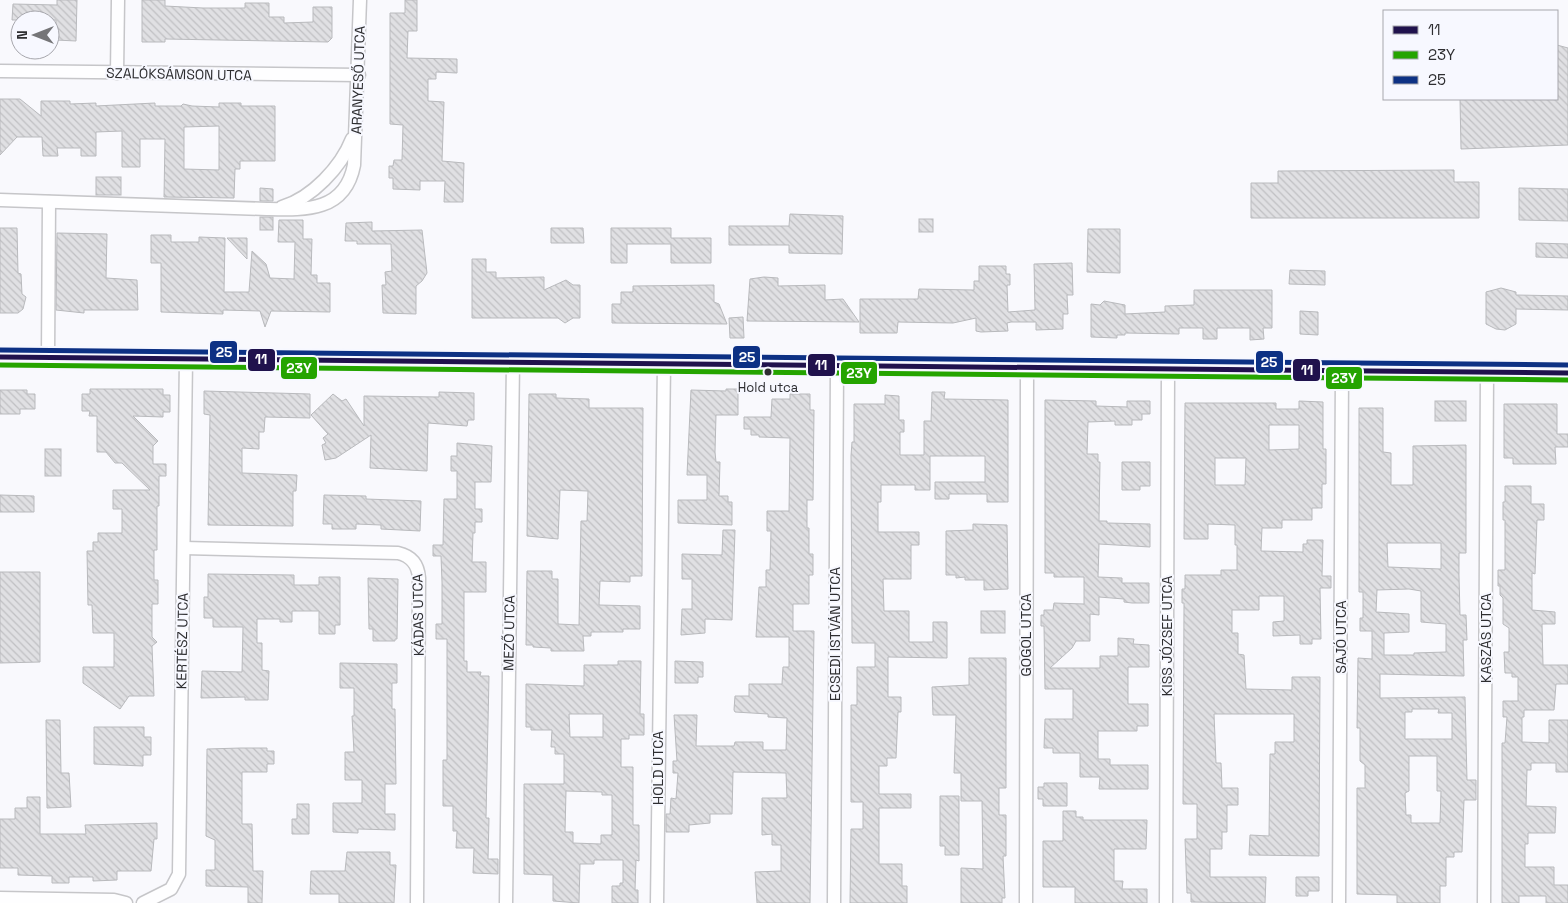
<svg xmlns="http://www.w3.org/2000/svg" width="1568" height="903" font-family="'Space Grotesk',sans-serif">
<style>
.building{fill:url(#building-back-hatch);stroke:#b9babd;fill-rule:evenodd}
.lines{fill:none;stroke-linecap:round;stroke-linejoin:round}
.minor-casing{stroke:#c6c6c9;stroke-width:15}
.minor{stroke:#fefeff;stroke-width:12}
.bus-1-casing{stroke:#f7f8ff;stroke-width:9}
.bus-2-casing{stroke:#f7f8ff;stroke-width:9}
.bus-3-casing{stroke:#f7f8ff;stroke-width:9}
.bus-1{stroke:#20124d;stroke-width:5}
.bus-2{stroke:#25a400;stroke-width:5}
.bus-3{stroke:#0d3184;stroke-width:5}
.bus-dot{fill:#2e2e31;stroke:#f7f8ff;stroke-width:2}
.labels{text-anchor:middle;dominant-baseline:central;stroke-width:4;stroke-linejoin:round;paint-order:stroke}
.bus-label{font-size:13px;fill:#2e2e31;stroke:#f7f8ff}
.street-label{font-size:14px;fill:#2e2e31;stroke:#f7f8ff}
.line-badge{stroke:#f7f8ff;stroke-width:2}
.badge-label{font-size:14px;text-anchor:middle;font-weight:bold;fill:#fff}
</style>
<defs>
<pattern id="building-back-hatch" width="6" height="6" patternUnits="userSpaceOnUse" patternTransform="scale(1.25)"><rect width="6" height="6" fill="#e0e0e3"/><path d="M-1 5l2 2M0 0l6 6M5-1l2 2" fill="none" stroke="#c0c0c3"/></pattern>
</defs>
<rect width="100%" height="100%" fill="#f9f9fd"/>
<g class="building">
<polygon points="57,0 77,0 76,41 56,40 56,20 12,20 13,4 57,5"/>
<polygon points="142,0 165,0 165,6 203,8 245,8 245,3 269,3 269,17 284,17 284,23 313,22 313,7 332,7 332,38 328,42 165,39 165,42 142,42"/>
<polygon points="405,0 417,0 417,31 408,31 407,58 457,59 457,73 436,72 436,79 428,79 428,101 444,102 442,161 464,163 463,202 444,202 445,181 420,181 420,190 393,189 393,178 389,178 389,166 393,166 394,160 402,160 403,125 390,124 390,13 405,13"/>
<polygon points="1557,45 1568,48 1568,145 1461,149 1460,99 1557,99"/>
<path d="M 0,99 L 20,99 L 41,116 L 41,101 L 70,101 L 70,104 L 96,103 L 96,106 L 155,103 L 155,106 L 181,106 L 183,104 L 192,106 L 219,107 L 219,103 L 241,103 L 241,106 L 275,106 L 275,161 L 240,161 L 240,169 L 235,169 L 234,198 L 164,197 L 165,139 L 140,139 L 140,167 L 122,167 L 122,131 L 96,132 L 96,156 L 81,156 L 81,148 L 57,148 L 58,156 L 43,156 L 42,137 L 17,137 L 0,155 ZM 219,126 L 219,170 L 184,169 L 184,127 Z"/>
<polygon points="1454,170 1454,182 1479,182 1479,218 1251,218 1251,183 1278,183 1278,171"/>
<rect x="96" y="177" width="25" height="18"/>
<polygon points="260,188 273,189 273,201 260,201"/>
<polygon points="1519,188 1568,189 1568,221 1519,220"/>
<polygon points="790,214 843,216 842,254 789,253 789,245 729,245 729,226 789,226"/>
<rect x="260" y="217" width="13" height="13"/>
<rect x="919" y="219" width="14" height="13"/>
<polygon points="279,220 303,220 303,239 312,239 311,275 317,275 317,283 330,283 330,312 271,311 265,327 260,311 223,310 223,314 161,312 161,263 151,263 151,235 171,235 171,242 199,242 199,237 225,238 224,292 249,292 252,251 266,264 270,278 294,279 295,242 278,242"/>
<polygon points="372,222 372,231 422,230 427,273 422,281 416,286 416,314 383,313 382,285 386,285 385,272 392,271 391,244 357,244 357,241 345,241 346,223"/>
<polygon points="0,228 17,228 18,273 21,274 22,294 26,297 23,309 18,313 0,313"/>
<polygon points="551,228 583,228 584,243 551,243"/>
<polygon points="611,228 671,228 671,238 711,238 711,263 671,263 671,244 627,244 627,263 611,263"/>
<polygon points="1088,229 1120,229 1120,273 1087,272"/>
<polygon points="57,233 107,234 106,278 137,280 138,310 84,310 84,313 56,310"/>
<polygon points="227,238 247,238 247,259"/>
<polygon points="1536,243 1568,244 1568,258 1536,257"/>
<polygon points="472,259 486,259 486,272 496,272 496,278 544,277 544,290 566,280 573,285 580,285 580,318 573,318 565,323 558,318 472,318"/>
<polygon points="1072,263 1073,295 1067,295 1068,314 1063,314 1063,329 1036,330 1036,322 1011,322 1007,323 1008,331 981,332 976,331 976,318 953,323 898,322 897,333 860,333 860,299 918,299 919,289 974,290 974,281 979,281 979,266 1006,266 1006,274 1010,274 1010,285 1007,285 1008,312 1035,310 1034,264"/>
<polygon points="1290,270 1325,271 1325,285 1289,284"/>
<polygon points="764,277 778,278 778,286 825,285 825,300 843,299 859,322 747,321 750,279"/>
<polygon points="714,285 714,302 719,304 727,324 612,323 612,304 621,304 621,292 633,292 633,286"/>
<polygon points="1501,288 1516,292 1516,295 1568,296 1568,310 1516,309 1516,324 1505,330 1496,329 1486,324 1486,292"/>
<polygon points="1194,290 1272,290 1272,328 1263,328 1264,339 1250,340 1250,328 1217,328 1217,339 1203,339 1203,328 1179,328 1179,334 1125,333 1125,335 1117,335 1117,338 1091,337 1091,304 1100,305 1104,301 1125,305 1125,314 1165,312 1165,306 1194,305"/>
<polygon points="1300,311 1318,312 1318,335 1300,334"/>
<polygon points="743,317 744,338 730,338 729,318"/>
<polygon points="90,389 163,389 163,395 170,395 170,412 163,412 163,417 133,416 158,441 153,446 153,464 166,464 166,476 159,476 159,506 157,506 157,550 154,550 154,580 158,580 158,604 152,604 152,637 157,642 152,646 154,696 129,696 120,709 83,683 83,667 114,667 114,633 93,633 92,605 88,605 87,551 93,551 93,542 98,542 98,533 122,533 122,509 113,509 113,490 150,490 122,463 115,463 106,452 97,452 97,416 89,416 90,411 82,411 82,394 90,394"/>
<polygon points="726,389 738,389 738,415 716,415 715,452 716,462 720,462 719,496 728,496 728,502 732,502 732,525 678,523 678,500 707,500 707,475 687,475 691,390 726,391"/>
<polygon points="0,390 27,390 27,394 35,394 35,409 20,409 20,414 0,414"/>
<polygon points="204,391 310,394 310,418 265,417 264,432 259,432 259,449 242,448 242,473 297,475 296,491 293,491 293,526 208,525 210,415 204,414"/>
<polygon points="439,392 474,393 474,420 468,420 467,426 428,423 427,471 370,468 371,435 336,458 325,460 322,445 326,443 323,438 328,434 311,415 333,394 342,401 346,399 364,426 364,396 439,397"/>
<polygon points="932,392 945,392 944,399 1008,400 1008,502 987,502 987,494 949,494 949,499 935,499 935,482 985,482 985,456 930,456 930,490 915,490 915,485 881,485 881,502 878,502 878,532 919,532 919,545 911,545 911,579 883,579 884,611 909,611 909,642 933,642 933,622 947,622 947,658 888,657 888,697 901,697 901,712 898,712 896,758 887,758 887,766 879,766 879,794 911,794 911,808 879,808 879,864 902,864 902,886 907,886 907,903 850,903 851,829 863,829 863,802 851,802 851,705 857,705 857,667 875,667 875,643 852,643 851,456 852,442 854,442 854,404 885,404 885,395 899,396 899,420 904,420 904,432 900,432 900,455 924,455 924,421 931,421"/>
<polygon points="529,394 556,394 556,398 589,399 589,408 643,408 642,576 630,576 630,582 600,581 599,605 640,606 640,629 623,629 623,632 591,632 591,636 583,636 584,651 551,651 551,648 533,647 533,645 526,645 527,571 552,571 552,579 558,579 558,624 579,625 581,521 587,521 588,491 560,490 558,539 527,536"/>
<polygon points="790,394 810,394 810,410 814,410 813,500 807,500 807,528 809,528 809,554 813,554 813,575 809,575 809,604 793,604 793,631 814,631 810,903 757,903 755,872 781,871 781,845 772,845 772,834 762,835 762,798 787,798 786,773 733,772 732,814 710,814 710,823 689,825 689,832 666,832 666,814 670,814 671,798 676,799 678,773 673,773 673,761 677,761 674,715 697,715 696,746 734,746 735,742 763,742 763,750 786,750 787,718 768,717 768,714 735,712 734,710 735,696 749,696 749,684 782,684 783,667 789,667 789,637 756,637 759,587 766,587 766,570 770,570 771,531 767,531 767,511 789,511 790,438 759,437 759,435 751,435 751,429 744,429 744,417 771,417 772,399 790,399"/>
<polygon points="1045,400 1096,401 1096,406 1127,407 1127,401 1150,401 1150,414 1142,414 1142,420 1132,420 1132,425 1115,425 1115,421 1088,422 1087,454 1098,454 1098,462 1100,462 1099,521 1107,521 1107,523 1150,524 1150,547 1099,544 1098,577 1122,578 1122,583 1149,583 1149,603 1132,603 1124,602 1124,599 1099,597 1099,615 1090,614 1090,641 1076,641 1072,648 1050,668 1100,668 1100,656 1118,656 1118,638 1134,639 1133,644 1149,645 1149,667 1128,667 1128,704 1148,704 1148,726 1137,726 1137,731 1098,731 1098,759 1110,759 1110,765 1148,765 1148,789 1099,789 1100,777 1080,777 1080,753 1053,753 1053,748 1044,748 1045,719 1073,719 1073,689 1045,689 1044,626 1041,626 1041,615 1044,615 1044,610 1053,610 1054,603 1084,604 1084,577 1054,577 1054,573 1045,573"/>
<path d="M 1299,401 L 1323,402 L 1323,449 L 1326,449 L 1326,484 L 1322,484 L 1322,508 L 1312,508 L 1312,520 L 1282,520 L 1282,528 L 1262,528 L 1261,551 L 1303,552 L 1303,544 L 1307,544 L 1307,540 L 1323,540 L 1322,576 L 1331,576 L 1331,588 L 1320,588 L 1321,639 L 1312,639 L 1312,644 L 1300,644 L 1300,635 L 1273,636 L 1273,622 L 1284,621 L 1284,596 L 1259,596 L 1259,610 L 1232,610 L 1232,633 L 1238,633 L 1238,654 L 1244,655 L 1246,689 L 1292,690 L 1292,677 L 1320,677 L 1319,856 L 1249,855 L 1250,835 L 1269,836 L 1270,754 L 1275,754 L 1275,742 L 1294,742 L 1294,714 L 1214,714 L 1216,763 L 1221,763 L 1222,788 L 1238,788 L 1238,805 L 1227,805 L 1227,832 L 1222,832 L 1222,849 L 1210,849 L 1210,877 L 1266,877 L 1265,903 L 1191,902 L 1191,893 L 1187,893 L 1185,839 L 1197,839 L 1197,804 L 1183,804 L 1184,603 L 1182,603 L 1182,589 L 1185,589 L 1185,575 L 1221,575 L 1221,570 L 1237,570 L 1237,545 L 1235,545 L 1235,525 L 1208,524 L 1208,539 L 1184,539 L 1185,403 L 1276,403 L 1276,409 L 1299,409 ZM 1269,425 L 1299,425 L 1299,449 L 1269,450 ZM 1215,458 L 1246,458 L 1245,485 L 1215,485 Z"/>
<rect x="1435" y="401" width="31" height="20"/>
<polygon points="1504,404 1557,404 1557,434 1568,434 1568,447 1555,447 1556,464 1513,464 1513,458 1504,458"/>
<path d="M 1359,408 L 1383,408 L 1383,452 L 1391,453 L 1391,485 L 1413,485 L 1413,446 L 1466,445 L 1466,553 L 1459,553 L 1459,576 L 1460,615 L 1466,615 L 1467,640 L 1463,640 L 1464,676 L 1380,674 L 1380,698 L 1465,697 L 1467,780 L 1476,780 L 1476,800 L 1464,800 L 1462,852 L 1454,852 L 1454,857 L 1446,857 L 1446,886 L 1440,886 L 1440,903 L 1397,903 L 1397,895 L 1357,894 L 1357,788 L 1365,788 L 1365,765 L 1360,761 L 1360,728 L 1357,728 L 1358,658 L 1372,659 L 1372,631 L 1360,631 L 1360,618 L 1363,618 L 1363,592 L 1359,592 ZM 1387,543 L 1441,543 L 1441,569 L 1388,567 ZM 1409,589 L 1421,591 L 1421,622 L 1446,624 L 1446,652 L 1414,653 L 1414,655 L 1384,655 L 1384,633 L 1409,632 L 1409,614 L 1376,612 L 1377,590 ZM 1412,709 L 1439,709 L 1438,713 L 1452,713 L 1452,739 L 1405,739 L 1405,712 L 1412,712 ZM 1409,756 L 1437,756 L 1437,791 L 1441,791 L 1440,823 L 1411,823 L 1411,815 L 1406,815 L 1405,793 L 1409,791 Z"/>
<polygon points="457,443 492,446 491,482 475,482 475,509 482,509 482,522 475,522 475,533 473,533 472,562 486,562 486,592 464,592 464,661 467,661 467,672 481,672 480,676 489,676 486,818 489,818 488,859 498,859 498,874 473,873 474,848 456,848 457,831 453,831 453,806 443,806 443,760 447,760 447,639 436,639 436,624 442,624 442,582 441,556 433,556 433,545 443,545 444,499 457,499 457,471 451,471 451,456 457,456"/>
<rect x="45" y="449" width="16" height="27"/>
<polygon points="1122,462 1150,462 1150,486 1140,486 1140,490 1122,490"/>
<polygon points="1505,486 1531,486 1531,504 1544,504 1544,520 1537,520 1535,574 1532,573 1532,610 1555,612 1555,624 1542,624 1543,665 1568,665 1568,684 1556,684 1554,710 1524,710 1524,717 1522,717 1522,742 1549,743 1549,720 1568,720 1568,772 1556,772 1556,763 1531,763 1531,770 1527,770 1526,806 1556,807 1555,833 1528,833 1528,844 1525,844 1525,867 1554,867 1554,885 1568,885 1568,903 1546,903 1546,896 1519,896 1519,903 1502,903 1502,743 1505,743 1507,717 1503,717 1503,701 1518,701 1518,677 1512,677 1512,673 1505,673 1504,652 1509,652 1509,628 1503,624 1503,598 1500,595 1500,586 1498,586 1498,570 1505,570 1505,520 1503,520 1503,502 1505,502"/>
<polygon points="0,495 34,496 34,512 0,512"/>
<polygon points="324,495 366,496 366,499 421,501 420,531 381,529 381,525 356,524 356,529 332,529 332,524 323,524"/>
<polygon points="973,524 1007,525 1008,589 984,590 984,580 965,580 965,577 956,578 956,575 946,575 946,531 973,530"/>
<polygon points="723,530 735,530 732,620 705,619 705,633 681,635 682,609 692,609 692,579 682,579 682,554 722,555"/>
<polygon points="0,572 40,572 40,662 0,663"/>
<polygon points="208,574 294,575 294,585 319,585 319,577 340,577 340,625 335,625 335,634 319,634 319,611 292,611 292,622 280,622 280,619 257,619 257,643 262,643 262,670 269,671 268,700 245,700 245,697 201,698 202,671 242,672 243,627 213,627 213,618 204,618 204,597 208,597"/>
<polygon points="368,578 398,579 397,639 395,639 395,641 373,641 373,629 369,629"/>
<rect x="981" y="611" width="24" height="22"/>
<polygon points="969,658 1006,658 1006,788 999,788 999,815 1006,815 1006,856 1003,856 1005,898 1002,898 1002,903 961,903 961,868 983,869 982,801 961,801 961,773 954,773 956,715 933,715 932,687 969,685"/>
<path d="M 618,661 L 641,661 L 640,714 L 644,714 L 644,735 L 629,735 L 629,739 L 621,739 L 621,767 L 633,767 L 633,825 L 639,825 L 639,861 L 636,860 L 635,890 L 638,890 L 638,903 L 612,903 L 612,886 L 620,886 L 620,883 L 623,883 L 623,860 L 594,860 L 594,864 L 580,864 L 579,903 L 553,901 L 553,875 L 524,874 L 524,784 L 564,784 L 564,754 L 555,754 L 555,747 L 551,747 L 552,730 L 531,730 L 531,727 L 526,727 L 526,684 L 584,686 L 584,665 L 618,665 ZM 569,714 L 603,714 L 603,737 L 570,737 ZM 566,791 L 602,792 L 602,795 L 612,795 L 612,835 L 601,835 L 601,844 L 573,843 L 573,832 L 565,832 Z"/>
<polygon points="675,661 703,662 703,677 698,677 698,683 675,683"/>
<polygon points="340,663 397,664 397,683 392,683 392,709 395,709 396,784 385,784 385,814 395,814 395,830 358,829 358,833 333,832 333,803 362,803 362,780 345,780 345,752 354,752 352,716 354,716 354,688 340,688"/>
<polygon points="46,720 60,720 61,773 69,773 71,807 47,808"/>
<polygon points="94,727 144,727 144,737 151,737 151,755 143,755 143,766 94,764"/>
<polygon points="241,748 267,748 267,751 274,751 274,764 267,764 267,772 242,772 242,824 252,824 253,871 263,871 262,903 248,903 248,887 206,886 206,870 215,870 215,840 206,836 207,749"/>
<polygon points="1044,783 1067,783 1067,806 1043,806 1043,799 1038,799 1038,787 1044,787"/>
<polygon points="940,796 959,796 959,855 945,855 945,846 940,846"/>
<polygon points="27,797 40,797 40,834 86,834 85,825 157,823 157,839 154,839 151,871 117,871 117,880 93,881 93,877 69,877 69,883 52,883 52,876 18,875 18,868 0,868 0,819 15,819 15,808 27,808"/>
<polygon points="297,804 309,804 309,834 292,834 292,819 297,819"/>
<polygon points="1063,811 1076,811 1076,817 1083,817 1083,820 1147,820 1146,849 1114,849 1114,881 1123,881 1122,889 1147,889 1147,903 1075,903 1075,887 1043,887 1043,841 1063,841"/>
<polygon points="347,852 390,852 390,865 396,865 394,903 339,903 339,894 310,894 311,871 345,871"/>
<polygon points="1296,877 1319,877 1319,891 1308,891 1308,896 1296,896"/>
</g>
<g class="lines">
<defs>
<g id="minor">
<polyline points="0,71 359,75"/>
<polyline points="117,73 118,0"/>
<path d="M 0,200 L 267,209 C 305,210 345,212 354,165 L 360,0"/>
<path d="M 282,207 C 312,198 341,167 352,139"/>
<polyline points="0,357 1568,373"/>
<polyline points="48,358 49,202"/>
<path d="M 184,548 L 398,553 C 411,556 418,564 419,578 L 417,903"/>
<polyline points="0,898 114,900 126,903"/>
<polyline points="143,903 171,889 179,874 186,359"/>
<polyline points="506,903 513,362"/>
<polyline points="657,903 664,364"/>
<polyline points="834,903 837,366"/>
<polyline points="1026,903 1027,367"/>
<polyline points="1166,903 1168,369"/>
<polyline points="1339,903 1342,371"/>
<polyline points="1484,903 1487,372"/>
</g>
</defs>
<use href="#minor" class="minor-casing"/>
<use href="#minor" class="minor"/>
<defs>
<polyline id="bus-1" points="0,357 1568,373"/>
<polyline id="bus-2" points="0,365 1568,380"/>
<polyline id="bus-3" points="0,350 1568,365"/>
</defs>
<use href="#bus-1" class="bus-1-casing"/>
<use href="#bus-2" class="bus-2-casing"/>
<use href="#bus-3" class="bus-3-casing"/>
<use href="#bus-1" class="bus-1"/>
<use href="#bus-2" class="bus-2"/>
<use href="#bus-3" class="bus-3"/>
</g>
<circle class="bus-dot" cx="768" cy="372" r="4.5"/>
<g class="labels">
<g class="bus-label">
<text x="768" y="387">Hold utca</text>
</g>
<g class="street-label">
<text transform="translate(179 74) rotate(1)">SZALÓKSÁMSON UTCA</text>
<text transform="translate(358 80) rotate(-88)">ARANYESŐ UTCA</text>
<text transform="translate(418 615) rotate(-91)">KÁDAS UTCA</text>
<text transform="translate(509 633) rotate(-89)">MEZŐ UTCA</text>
<text transform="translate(835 634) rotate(-90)">ECSEDI ISTVÁN UTCA</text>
<text transform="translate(1026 635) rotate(-90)">GOGOL UTCA</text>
<text transform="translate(1167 636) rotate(-90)">KISS JÓZSEF UTCA</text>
<text transform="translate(1341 637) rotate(-90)">SAJÓ UTCA</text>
<text transform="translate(1486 638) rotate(-90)">KASZÁS UTCA</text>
<text transform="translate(182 641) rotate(-89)">KERTÉSZ UTCA</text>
<text transform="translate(658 768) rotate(-90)">HOLD UTCA</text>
</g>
</g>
<g class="line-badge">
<rect x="209" y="340" width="29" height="24" rx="5" fill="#0d3184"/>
<rect x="732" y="345" width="29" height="24" rx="5" fill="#0d3184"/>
<rect x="247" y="348" width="29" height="24" rx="5" fill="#20124d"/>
<rect x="1255" y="350" width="29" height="24" rx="5" fill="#0d3184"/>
<rect x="807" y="353" width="29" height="24" rx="5" fill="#20124d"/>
<rect x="280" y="356" width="38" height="24" rx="5" fill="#25a400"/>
<rect x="1292" y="358" width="29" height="24" rx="5" fill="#20124d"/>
<rect x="840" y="361" width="38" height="24" rx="5" fill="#25a400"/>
<rect x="1325" y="366" width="38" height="24" rx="5" fill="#25a400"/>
</g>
<g class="badge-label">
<text x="224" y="357">25</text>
<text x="747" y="362">25</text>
<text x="261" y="364">11</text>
<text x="1269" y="367">25</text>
<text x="821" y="370">11</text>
<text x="299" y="373">23Y</text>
<text x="1307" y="375">11</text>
<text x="859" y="378">23Y</text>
<text x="1344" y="383">23Y</text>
</g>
<rect x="1383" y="10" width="175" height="90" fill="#f7f8ff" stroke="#a7a7ad"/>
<rect x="1393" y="26" width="25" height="8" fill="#20124d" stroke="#a7a7ad"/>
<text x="1428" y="35" font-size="15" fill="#2e2e31">11</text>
<rect x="1393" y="51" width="25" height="8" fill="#25a400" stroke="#a7a7ad"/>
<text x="1428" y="60" font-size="15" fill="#2e2e31">23Y</text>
<rect x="1393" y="76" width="25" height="8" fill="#0d3184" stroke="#a7a7ad"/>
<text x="1428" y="85" font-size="15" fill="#2e2e31">25</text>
<g transform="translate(35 35) rotate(270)"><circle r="24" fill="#f7f8ff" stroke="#a7a7ad"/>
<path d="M0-4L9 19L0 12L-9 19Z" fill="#757578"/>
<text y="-8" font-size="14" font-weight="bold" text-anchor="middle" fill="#2e2e31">N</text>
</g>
</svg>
